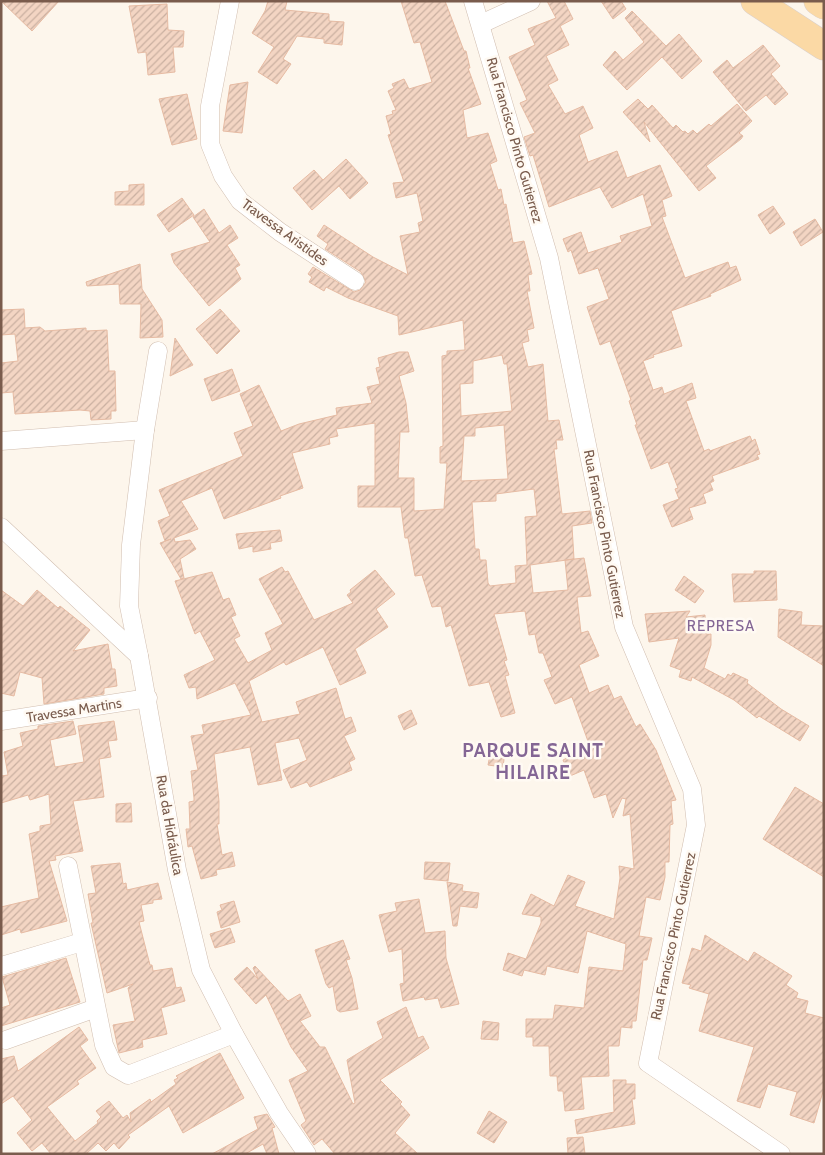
<svg xmlns="http://www.w3.org/2000/svg" width="825" height="1155" font-family="Cabin,sans-serif">
<style>
.building{fill:url(#building-hatch);stroke:#e6bba3;fill-rule:evenodd}
.lines{fill:none;stroke-linecap:round;stroke-linejoin:round}
.minor-casing{stroke:#d1beb0;stroke-width:19}
.primary-casing{stroke:#dad1cd;stroke-width:29}
.minor{stroke:#fff;stroke-width:18}
.primary{stroke:#fbd9a5;stroke-width:28}
.labels{text-anchor:middle;dominant-baseline:central;stroke-width:5;stroke-linejoin:round;paint-order:stroke}
.street-label{font-size:14px;fill:#7a5c4d;stroke:#fffaf3}
.neighbourhood-label{font-size:15px;letter-spacing:1px;fill:#846695;stroke:#fffaf3}
.district-label{font-size:19px;font-weight:bold;letter-spacing:1px;fill:#846695;stroke:#fffaf3}
</style>
<defs>
<pattern id="building-hatch" width="6" height="6" patternUnits="userSpaceOnUse" patternTransform="scale(1.25)"><rect width="6" height="6" fill="#f3d5c3"/><path d="M-1 1l2-2M0 6l6-6M5 7l2-2" fill="none" stroke="#cab0a1"/></pattern>
</defs>
<rect width="100%" height="100%" fill="#fdf6ec"/>
<g class="building">
<polygon points="1,1 59,1 32,31"/>
<polygon points="268,1 287,1 285,10 329,14 329,21 344,22 342,45 324,43 324,39 297,36 283,59 291,64 277,84 258,72 274,47 252,33 265,11"/>
<path d="M 401,1 L 445,1 L 464,51 L 466,51 L 470,68 L 468,68 L 481,104 L 463,110 L 467,138 L 488,133 L 497,161 L 490,164 L 498,190 L 501,189 L 504,205 L 506,204 L 513,243 L 524,241 L 532,274 L 528,275 L 530,291 L 527,291 L 534,328 L 527,330 L 529,341 L 522,343 L 528,367 L 543,364 L 548,421 L 559,420 L 563,440 L 556,440 L 557,449 L 554,449 L 562,514 L 590,511 L 592,523 L 572,526 L 574,559 L 530,565 L 533,593 L 568,590 L 565,560 L 584,558 L 591,596 L 577,597 L 581,633 L 588,631 L 599,656 L 579,665 L 589,693 L 608,685 L 614,699 L 621,696 L 636,727 L 640,724 L 656,750 L 676,800 L 671,801 L 673,824 L 670,825 L 669,862 L 665,862 L 665,877 L 660,900 L 646,897 L 639,936 L 652,938 L 647,960 L 643,960 L 636,1021 L 632,1021 L 632,1028 L 621,1027 L 619,1046 L 608,1046 L 609,1076 L 581,1077 L 584,1109 L 565,1111 L 563,1091 L 558,1091 L 557,1076 L 550,1076 L 549,1046 L 533,1046 L 533,1037 L 526,1037 L 526,1019 L 553,1019 L 555,1005 L 584,1008 L 589,967 L 623,971 L 626,944 L 587,931 L 578,973 L 547,966 L 545,975 L 524,970 L 522,976 L 503,970 L 508,953 L 526,959 L 541,923 L 541,917 L 522,914 L 531,894 L 554,906 L 568,875 L 585,882 L 575,906 L 614,919 L 620,878 L 619,866 L 634,869 L 630,814 L 623,816 L 626,799 L 622,798 L 613,818 L 606,794 L 594,798 L 584,770 L 570,776 L 563,760 L 569,757 L 567,753 L 589,744 L 572,697 L 555,704 L 544,680 L 552,677 L 543,653 L 539,653 L 535,634 L 529,635 L 525,611 L 494,614 L 507,660 L 504,661 L 509,675 L 505,676 L 515,713 L 501,717 L 489,682 L 469,686 L 451,625 L 446,627 L 441,606 L 432,607 L 422,575 L 415,576 L 408,538 L 405,538 L 401,507 L 358,507 L 358,486 L 375,486 L 375,423 L 336,429 L 338,436 L 329,438 L 330,444 L 292,453 L 303,488 L 280,496 L 281,498 L 224,519 L 212,488 L 181,501 L 198,529 L 174,538 L 175,542 L 190,540 L 196,549 L 180,559 L 184,578 L 181,579 L 160,543 L 171,539 L 165,541 L 158,521 L 170,516 L 159,490 L 243,456 L 234,433 L 253,426 L 240,394 L 259,385 L 281,431 L 299,424 L 337,415 L 336,408 L 372,403 L 367,387 L 380,384 L 376,368 L 380,367 L 378,358 L 399,352 L 408,352 L 414,371 L 399,376 L 406,403 L 409,432 L 400,432 L 398,478 L 414,478 L 414,511 L 444,509 L 447,463 L 440,463 L 440,447 L 443,446 L 442,356 L 447,355 L 447,351 L 465,350 L 463,320 L 399,335 L 398,316 L 348,298 L 326,287 L 324,291 L 309,282 L 312,277 L 308,274 L 313,267 L 354,292 L 360,290 L 366,282 L 361,272 L 325,249 L 328,244 L 317,236 L 324,225 L 373,257 L 408,275 L 400,236 L 420,232 L 418,223 L 423,221 L 417,193 L 396,198 L 393,183 L 404,182 L 388,135 L 391,134 L 386,116 L 393,114 L 392,111 L 396,110 L 388,91 L 394,88 L 392,84 L 404,79 L 409,89 L 432,82 L 420,42 L 414,43 ZM 502,355 L 504,364 L 507,364 L 512,411 L 461,416 L 460,384 L 473,383 L 473,361 ZM 504,425 L 508,479 L 461,481 L 464,436 L 475,436 L 475,428 ZM 534,489 L 537,516 L 525,517 L 527,565 L 515,566 L 516,583 L 490,586 L 488,583 L 486,560 L 480,560 L 479,549 L 475,549 L 472,502 L 496,501 L 496,494 Z"/>
<polygon points="547,1 564,1 573,19 560,26 569,45 546,56 558,80 548,85 565,114 583,106 593,128 579,135 588,162 617,151 627,178 660,165 672,196 662,200 666,216 662,217 685,278 728,262 730,268 736,266 741,280 710,294 711,296 671,311 682,346 653,355 654,357 643,361 653,390 662,387 664,394 692,383 696,398 686,401 704,451 709,449 710,451 750,436 752,441 755,439 760,454 757,455 759,459 712,476 714,481 710,483 713,490 703,494 706,503 689,508 693,519 672,527 663,505 679,499 675,489 678,488 668,462 651,469 635,425 637,425 629,401 631,400 610,341 600,345 587,307 609,299 598,268 579,274 571,250 568,252 563,239 581,232 588,253 622,242 620,236 652,226 643,194 612,208 600,187 549,207 533,155 530,156 524,137 535,133 520,103 527,100 509,57 535,45 528,29 556,18"/>
<polygon points="601,1 621,1 626,9 613,19"/>
<polygon points="167,4 168,30 184,31 183,47 173,47 175,72 148,75 146,52 138,53 129,6"/>
<polygon points="632,11 666,46 679,34 702,61 682,79 662,57 627,90 603,65 615,51 623,60 644,42 625,18"/>
<polygon points="763,45 780,66 771,74 788,94 775,105 766,95 746,111 713,72 727,60 733,68"/>
<polygon points="248,82 242,133 223,131 230,85"/>
<polygon points="187,94 197,139 172,145 159,99"/>
<polygon points="638,99 648,109 652,105 673,128 676,125 683,132 685,131 688,134 693,130 697,134 709,124 711,126 737,104 752,121 739,133 743,136 741,139 706,166 716,178 699,191 644,122 650,142 623,112"/>
<polygon points="346,159 368,183 350,199 339,186 312,210 293,188 314,170 323,180"/>
<polygon points="144,184 144,205 115,205 115,192 129,191 129,185"/>
<polygon points="182,198 194,215 169,232 157,215"/>
<polygon points="773,206 785,224 770,234 758,215"/>
<polygon points="204,209 219,233 230,225 238,238 227,245 240,265 235,268 241,279 209,306 174,263 171,254 210,242 193,217"/>
<polygon points="815,219 823,232 801,246 793,232"/>
<polygon points="140,264 142,289 162,320 163,337 140,338 141,304 120,304 119,284 87,286 86,282"/>
<polygon points="24,309 25,328 40,327 45,331 86,328 86,331 107,330 109,371 115,371 116,411 111,411 111,419 91,420 90,411 80,410 15,414 13,392 1,393 1,363 18,361 15,334 1,335 1,310"/>
<polygon points="220,309 240,331 217,354 196,329"/>
<polygon points="175,338 193,365 170,376"/>
<polygon points="232,369 240,391 212,401 204,379"/>
<polygon points="280,530 282,541 270,543 271,549 253,552 253,546 239,549 236,534"/>
<polygon points="282,567 285,572 288,571 314,620 353,603 347,595 351,592 350,590 375,570 395,594 376,609 388,627 355,649 366,673 340,685 323,647 286,665 284,662 249,681 262,722 300,714 296,702 336,688 345,719 351,717 356,731 344,736 355,759 349,762 352,770 310,787 307,782 291,788 283,770 307,760 299,738 275,743 282,780 258,785 250,747 214,754 219,801 219,824 217,824 222,855 232,852 235,866 216,870 217,875 201,879 192,846 188,847 186,829 190,829 189,802 194,801 194,798 191,771 198,770 191,736 204,734 202,725 251,715 235,683 197,699 196,687 189,688 184,675 215,660 200,631 195,634 175,581 212,572 223,600 229,598 236,615 231,617 240,636 234,639 248,663 272,650 265,633 283,624 259,579"/>
<polygon points="754,571 776,571 777,600 734,602 732,574 754,574"/>
<polygon points="684,576 704,591 695,603 675,590"/>
<polygon points="1,590 23,606 37,590 58,608 60,606 90,630 73,651 108,644 112,669 115,669 117,686 104,688 104,694 44,704 42,678 20,672 14,696 1,693"/>
<polygon points="779,609 802,612 801,625 824,626 824,666 778,637"/>
<polygon points="690,611 686,617 705,615 706,634 711,634 711,645 704,668 725,679 728,674 731,676 733,673 748,680 747,683 781,709 809,726 800,741 759,716 757,718 734,700 692,677 691,681 679,677 681,670 670,666 679,638 649,642 645,614"/>
<polygon points="411,710 417,724 404,730 398,716"/>
<polygon points="73,721 76,734 50,740 55,767 84,762 78,726 114,721 117,740 108,741 111,757 99,759 104,797 73,801 83,851 55,856 56,860 49,861 67,921 21,933 20,929 1,935 1,907 39,898 29,834 40,831 40,826 51,824 49,794 30,800 28,795 1,803 1,776 8,775 4,752 23,746 20,733 38,729 38,726"/>
<polygon points="491,750 505,752 503,767 488,765"/>
<polygon points="795,787 824,804 824,877 763,839"/>
<polygon points="131,803 132,822 116,822 116,804"/>
<polygon points="425,862 450,863 448,881 424,879"/>
<polygon points="120,863 123,884 126,883 127,890 158,883 162,899 153,900 153,903 141,905 144,921 139,922 150,965 152,965 153,971 172,968 176,988 181,987 185,1001 161,1008 167,1034 142,1040 143,1047 119,1053 113,1025 135,1021 128,988 133,984 107,993 91,923 93,923 88,894 96,893 91,866"/>
<polygon points="447,882 463,885 462,891 479,893 477,908 460,906 457,926 453,926"/>
<polygon points="419,899 425,933 445,931 446,958 459,1004 441,1008 438,998 425,1000 424,997 403,1001 400,984 404,983 402,949 389,952 379,915 397,911 395,903"/>
<polygon points="234,901 240,922 221,928 217,912 222,910 220,905"/>
<polygon points="230,928 235,942 215,948 210,934"/>
<polygon points="705,935 748,962 754,952 792,976 786,985 798,993 796,998 808,1001 805,1013 824,1018 824,1088 814,1123 790,1115 797,1092 768,1084 760,1108 737,1101 754,1047 699,1031 709,994 689,988 691,985 682,983 692,948 701,951"/>
<polygon points="343,940 350,959 346,960 352,978 358,1009 340,1012 337,1010 333,986 329,988 326,984 315,950"/>
<polygon points="66,958 80,1002 1,1026 1,1008 10,1005 2,977"/>
<polygon points="255,966 288,1001 300,994 311,1016 300,1021 320,1047 325,1047 353,1104 355,1103 347,1060 383,1038 377,1022 406,1007 418,1038 423,1036 429,1048 380,1080 402,1102 400,1104 410,1115 395,1133 418,1154 335,1154 322,1139 314,1145 301,1125 306,1121 289,1080 308,1071 291,1047 266,995 256,1004 234,979 247,967 258,979 253,968"/>
<polygon points="483,1021 499,1023 498,1040 481,1039"/>
<polygon points="79,1027 88,1040 80,1046 96,1068 77,1081 79,1084 47,1107 75,1141 98,1123 97,1121 101,1117 96,1111 109,1101 123,1118 127,1115 131,1122 130,1113 150,1099 151,1102 176,1084 174,1080 178,1078 176,1076 220,1053 244,1098 183,1133 169,1106 128,1135 130,1137 119,1149 114,1143 106,1151 98,1143 86,1154 51,1154 42,1143 32,1151 17,1133 32,1120 13,1096 1,1104 1,1059 14,1056 18,1071"/>
<polygon points="613,1080 626,1080 626,1084 635,1084 635,1099 632,1099 635,1124 577,1134 575,1120 614,1112"/>
<polygon points="489,1111 507,1122 494,1143 477,1133"/>
<polygon points="267,1114 275,1127 272,1128 279,1154 267,1154 263,1144 245,1154 212,1154 258,1129 254,1117"/>
<polygon points="583,1137 585,1154 568,1154 567,1138"/>
</g>
<g class="lines">
<defs>
<g id="minor">
<polyline points="230,1 210,106 210,144 223,176 240,201 280,232 355,281"/>
<polyline points="473,1 549,258 624,627 692,789 696,825 648,1063 781,1154"/>
<polyline points="481,24 531,1"/>
<polyline points="1,441 145,430"/>
<polyline points="1,527 139,656 177,870 201,970 234,1034 279,1113 307,1154"/>
<polyline points="139,656 129,606 131,545 145,430 158,351"/>
<polyline points="1,721 148,698"/>
<polyline points="68,866 104,1045 114,1067 128,1075 234,1034"/>
<polyline points="1,966 82,942"/>
<polyline points="6,1040 96,1008"/>
</g>
<g id="primary">
<polyline points="755,1 824,46"/>
<polyline points="818,1 824,5"/>
</g>
</defs>
<use href="#minor" class="minor-casing"/>
<use href="#primary" class="primary-casing"/>
<use href="#minor" class="minor"/>
<use href="#primary" class="primary"/>
</g>
<g class="labels">
<g class="street-label">
<text transform="translate(515 140) rotate(74)">Rua Francisco Pinto Gutierrez</text>
<text transform="translate(285 232) rotate(36)">Travessa Aristides</text>
<text transform="translate(605 534) rotate(79)">Rua Francisco Pinto Gutierrez</text>
<text transform="translate(74 710) rotate(-9)">Travessa Martins</text>
<text transform="translate(170 825) rotate(80)">Rua da Hidráulica</text>
<text transform="translate(673 936) rotate(-78)">Rua Francisco Pinto Gutierrez</text>
</g>
<g class="neighbourhood-label">
<text x="721" y="626">REPRESA</text>
</g>
<g class="district-label">
<text x="533" y="750">PARQUE SAINT<tspan x="533" dy="22">HILAIRE</tspan></text>
</g>
</g>
<rect width="825" height="1155" fill="none" stroke="#7a5c4d" stroke-width="5"/>
</svg>
